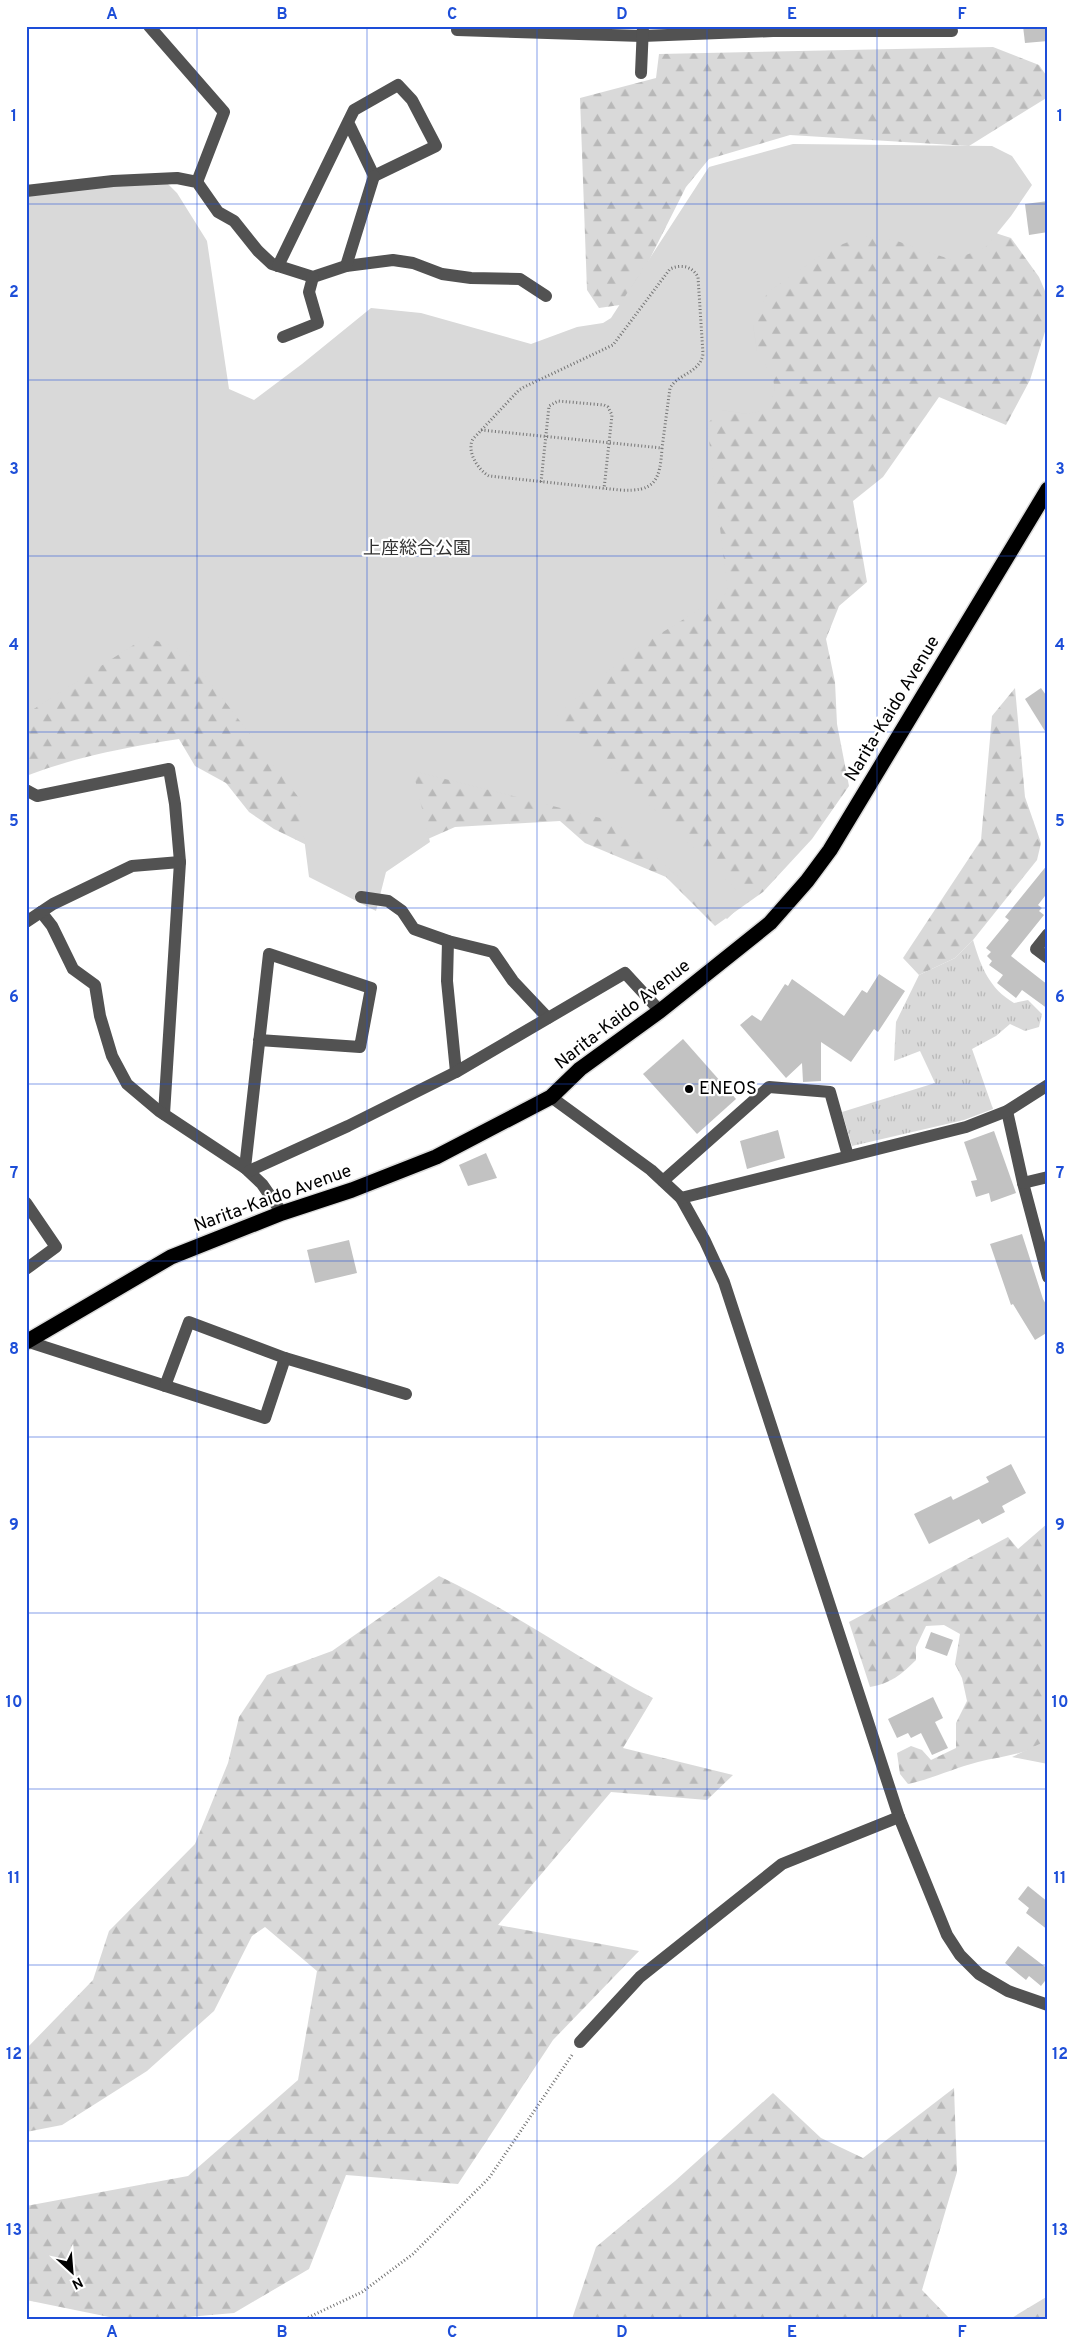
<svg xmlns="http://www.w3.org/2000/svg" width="1074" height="2345" font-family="Overpass,'Noto Sans JP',sans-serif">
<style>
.grass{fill:url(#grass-tufts)}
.forest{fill:url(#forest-firs)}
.park{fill:#d9d9d9}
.building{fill:#c2c2c2}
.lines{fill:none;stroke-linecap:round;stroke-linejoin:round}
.highway-casing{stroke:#dbdbdb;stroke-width:18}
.path{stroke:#747474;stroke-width:3;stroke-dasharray:1 2.5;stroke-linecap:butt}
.minor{stroke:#525252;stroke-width:12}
.highway{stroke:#000;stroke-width:15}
.grid{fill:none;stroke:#1d4ed8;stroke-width:1;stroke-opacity:0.55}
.poi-dot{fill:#000;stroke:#fff;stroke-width:2}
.labels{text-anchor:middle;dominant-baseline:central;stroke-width:4.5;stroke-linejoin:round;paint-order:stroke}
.park-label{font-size:18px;fill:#303030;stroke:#fff}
.street-label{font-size:18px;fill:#000;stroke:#fff}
.poi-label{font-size:18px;fill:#000;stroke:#fff;text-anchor:start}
.neatline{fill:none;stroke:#1d4ed8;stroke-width:2}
.grid-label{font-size:16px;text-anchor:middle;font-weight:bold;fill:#1d4ed8}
</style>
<defs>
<pattern id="grass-tufts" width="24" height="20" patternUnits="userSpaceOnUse" patternTransform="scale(1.25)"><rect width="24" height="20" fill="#d9d9d9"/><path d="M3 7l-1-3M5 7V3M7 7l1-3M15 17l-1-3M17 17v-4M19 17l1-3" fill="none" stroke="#b8b8b8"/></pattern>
<pattern id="forest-firs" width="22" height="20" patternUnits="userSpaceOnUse" patternTransform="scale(1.25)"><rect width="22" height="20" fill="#d9d9d9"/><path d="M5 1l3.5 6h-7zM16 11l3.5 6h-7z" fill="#b8b8b8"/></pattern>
</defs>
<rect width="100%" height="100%" fill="#fff"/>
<path class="grass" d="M 973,940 C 981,967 989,988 1014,1003 L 1028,1000 L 1042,1014 L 1039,1027 L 1025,1031 L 1010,1024 L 996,1036 L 972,1049 L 993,1109 L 964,1120 L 852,1146 L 842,1112 L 935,1083 L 920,1051 L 894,1061 L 896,1022 L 919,975 L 955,958 Z"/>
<g class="forest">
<polygon points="993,47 1039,65 1048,78 1048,97 969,146 790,135 709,159 686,187 627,304 599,308 587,290 580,98 656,78 659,54"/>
<path d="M 958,221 L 1011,238 L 1039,277 L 1048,298 L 1048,322 L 1030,380 L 1006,425 L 939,397 L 883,477 L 853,501 L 867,582 L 839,606 L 826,639 L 835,682 L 837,724 L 849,786 L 812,839 L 763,892 L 715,926 L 666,877 L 585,843 L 560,821 L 455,827 L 369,865 L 329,856 L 274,829 L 249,812 L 226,783 L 195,766 L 179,739 C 128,747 75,757 26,776 L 26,677 L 159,607 L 694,465 L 733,311 L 818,230 Z"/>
<polygon points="1015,688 1025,797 1041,843 1037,860 973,940 955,958 919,975 903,958 981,840 992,716"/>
<path d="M 1048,1523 L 1048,1740 C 1026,1755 1003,1756 978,1762 C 954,1768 932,1779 908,1784 L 900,1774 L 897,1753 L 911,1746 L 922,1750 L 931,1760 L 956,1748 L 956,1723 L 967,1701 L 962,1678 L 955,1664 L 960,1634 L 944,1625 L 926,1626 L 916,1647 L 916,1660 C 902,1674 890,1684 870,1687 L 849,1622 L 1008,1537 L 1018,1549 Z"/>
<path d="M 439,1576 C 513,1611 580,1660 653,1698 L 623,1748 L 733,1775 L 707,1800 L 611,1792 L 498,1925 L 639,1951 L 553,2040 L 458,2184 L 346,2175 L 309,2269 L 234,2313 L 165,2319 L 119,2319 L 26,2300 L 26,2206 L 188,2176 L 298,2080 L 317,1971 L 265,1927 L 252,1936 L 214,2011 L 147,2071 L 62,2125 L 26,2132 L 26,2049 L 93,1980 L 109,1931 L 195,1844 L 228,1763 L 239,1717 L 267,1675 L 332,1651 Z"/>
<polygon points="954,2088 957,2172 922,2290 950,2319 572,2319 596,2247 675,2181 773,2093 821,2138 863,2158"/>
<polygon points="1048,2296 1048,2319 1010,2319"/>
</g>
<g class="park">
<polygon points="793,144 992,146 1012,156 1032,185 1011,216 985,248 952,260 897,241 863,236 828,250 767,293 753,325 757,351 773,378 775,391 771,401 761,411 747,414 721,410 707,424 728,592 632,651 557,715 747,900 727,919 616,822 413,771 430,842 386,872 376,911 309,877 299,798 186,651 146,637 26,714 26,194 166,182 177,193 207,241 229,389 254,400 302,364 371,308 421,313 531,344 577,327 603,323 611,318 709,167"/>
<polygon points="1048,1740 1048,1764 1012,1757"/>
</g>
<g class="building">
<polygon points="1023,26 1048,26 1048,41 1025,43"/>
<polygon points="1048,201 1048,232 1029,235 1025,204"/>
<polygon points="1041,688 1048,698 1048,736 1025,699"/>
<polygon points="1048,864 1048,892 1038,905 1042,908 1039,911 1044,915 1011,956 1048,985 1048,1009 1022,990 1016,998 997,983 1003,975 989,965 992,961 987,956 991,952 986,948 1009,920 1005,917"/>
<polygon points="879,974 905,991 878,1032 874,1029 851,1062 821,1042 821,1081 803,1082 802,1063 786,1078 740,1025 752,1015 761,1021 785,984 788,986 792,979 844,1016 862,990 867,993"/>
<polygon points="683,1039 736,1099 697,1134 643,1074"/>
<polygon points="778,1130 785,1158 747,1169 740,1141"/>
<polygon points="994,1131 1016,1193 991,1202 989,1193 976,1197 971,1181 977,1180 964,1142"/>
<polygon points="486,1153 497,1178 468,1186 459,1165"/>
<polygon points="1022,1234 1043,1299 1048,1308 1048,1332 1035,1340 1013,1304 1011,1305 990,1244"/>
<polygon points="349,1240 357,1273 315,1283 307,1250"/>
<polygon points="1011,1464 1026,1493 1002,1506 1005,1512 982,1524 979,1519 929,1544 914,1514 951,1496 953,1500 989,1482 986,1477"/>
<polygon points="931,1632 953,1640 947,1656 925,1648"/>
<polygon points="933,1697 943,1718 935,1722 948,1748 932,1755 921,1733 911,1738 908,1733 897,1738 888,1719"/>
<polygon points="1028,1886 1048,1902 1048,1930 1026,1913 1029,1908 1018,1899"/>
<polygon points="1018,1946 1048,1969 1048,1977 1041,1986 1029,1976 1026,1980 1005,1963"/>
</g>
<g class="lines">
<defs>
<polyline id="highway" points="26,1342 171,1257 282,1213 352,1190 436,1157 551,1097 580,1069 660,1011 770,923 807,881 830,850 1048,489"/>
</defs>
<use href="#highway" class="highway-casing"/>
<g class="path">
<path d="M 481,430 L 662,448 C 660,481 655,492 620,490 L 489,476 C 478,470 466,451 473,439 L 519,390 L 524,387 L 613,345 L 670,269 C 681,264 692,266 698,277 L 703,354 C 700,373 679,373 670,388 L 662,448"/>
<polyline points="541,482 549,406 558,401 604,405 608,407 612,415 604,489"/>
<polyline points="26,2318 29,2319"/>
<polyline points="305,2319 362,2292 413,2254 489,2178 572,2055"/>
</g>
<g class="minor">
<polyline points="149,26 224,112 197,182"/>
<polyline points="457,30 642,36 773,31 952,31"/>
<polyline points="641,73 643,26"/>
<polyline points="26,191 113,181 177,178 197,182 218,212 234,221 258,251 272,264 313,277 346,266 393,260 413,263 442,274 471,278 520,279 546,296"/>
<polyline points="278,266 348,122 354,110 398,85 412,100 436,146 374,176 348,122"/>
<polyline points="346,266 374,176"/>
<polyline points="283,337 318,323 309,292 313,277"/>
<polyline points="26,790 37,796 169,769 175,804 180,862 164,1114"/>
<polyline points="361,897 388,901 402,911 414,929 448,941 493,952 513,981 548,1018"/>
<polyline points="41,912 52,926 73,969 95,985 100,1016 112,1056 127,1084 159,1111 245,1168 262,1184 282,1213"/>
<polyline points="26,922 53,904 132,866 180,862"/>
<polyline points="1048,934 1036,949 1048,958"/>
<polyline points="448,941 447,981 456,1072"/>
<polyline points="551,1097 651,1170 681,1198 705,1241 724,1282 899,1817 947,1935 960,1955 979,1974 1008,1991 1048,2005"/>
<polyline points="1007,1111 1023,1183 1048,1277"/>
<polyline points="245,1168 269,954 371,988 360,1047 259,1040"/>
<polyline points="249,1171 348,1126 456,1072 625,973 660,1011"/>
<polyline points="663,1181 769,1087 830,1092 848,1156"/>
<polyline points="1023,1183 1048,1177"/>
<polyline points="681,1198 966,1127 1007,1111 1048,1085"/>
<polyline points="26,1203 56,1247 26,1269"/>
<polyline points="26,1341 265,1418 285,1358 406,1394"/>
<polyline points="165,1386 189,1322 285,1358"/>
<polyline points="580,2042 640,1977 782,1864 899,1817"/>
</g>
<use href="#highway" class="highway"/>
</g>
<path class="grid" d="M 197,26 L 197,2319M 367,26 L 367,2319M 537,26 L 537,2319M 707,26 L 707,2319M 877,26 L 877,2319M 26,204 L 1048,204M 26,380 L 1048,380M 26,556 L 1048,556M 26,732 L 1048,732M 26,908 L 1048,908M 26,1084 L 1048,1084M 26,1261 L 1048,1261M 26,1437 L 1048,1437M 26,1613 L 1048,1613M 26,1789 L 1048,1789M 26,1965 L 1048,1965M 26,2141 L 1048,2141"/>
<circle class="poi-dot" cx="689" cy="1089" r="5"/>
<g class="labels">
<g class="park-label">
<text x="417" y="549">上座総合公園</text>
</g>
<g class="street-label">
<text transform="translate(893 709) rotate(-59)">Narita-Kaido Avenue</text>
<text transform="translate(623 1015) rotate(-38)">Narita-Kaido Avenue</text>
<text transform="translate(273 1199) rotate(-20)">Narita-Kaido Avenue</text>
</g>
<g class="poi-label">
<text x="699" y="1089">ENEOS</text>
</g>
</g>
<rect width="1074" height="2345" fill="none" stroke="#ffffff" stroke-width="55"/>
<g transform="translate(72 2272) rotate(154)" stroke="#ffffff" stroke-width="4" paint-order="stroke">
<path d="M0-4L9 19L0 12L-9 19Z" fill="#000000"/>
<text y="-8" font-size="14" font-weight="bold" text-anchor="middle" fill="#000000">N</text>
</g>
<rect x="28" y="28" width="1018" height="2290" class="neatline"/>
<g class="grid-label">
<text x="112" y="19">A</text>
<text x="282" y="19">B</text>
<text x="452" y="19">C</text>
<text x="622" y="19">D</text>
<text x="792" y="19">E</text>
<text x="962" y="19">F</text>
<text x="14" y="121">1</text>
<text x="1060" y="121">1</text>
<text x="14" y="297">2</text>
<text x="1060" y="297">2</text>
<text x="14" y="474">3</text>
<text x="1060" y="474">3</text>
<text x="14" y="650">4</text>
<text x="1060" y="650">4</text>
<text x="14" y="826">5</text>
<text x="1060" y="826">5</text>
<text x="14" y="1002">6</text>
<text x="1060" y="1002">6</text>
<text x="14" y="1178">7</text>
<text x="1060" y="1178">7</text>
<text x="14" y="1354">8</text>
<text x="1060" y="1354">8</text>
<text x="14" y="1530">9</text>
<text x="1060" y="1530">9</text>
<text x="14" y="1707">10</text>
<text x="1060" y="1707">10</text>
<text x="14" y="1883">11</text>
<text x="1060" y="1883">11</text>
<text x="14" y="2059">12</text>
<text x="1060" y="2059">12</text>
<text x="14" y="2235">13</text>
<text x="1060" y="2235">13</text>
<text x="112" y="2337">A</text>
<text x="282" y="2337">B</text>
<text x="452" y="2337">C</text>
<text x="622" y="2337">D</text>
<text x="792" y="2337">E</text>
<text x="962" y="2337">F</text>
</g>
</svg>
